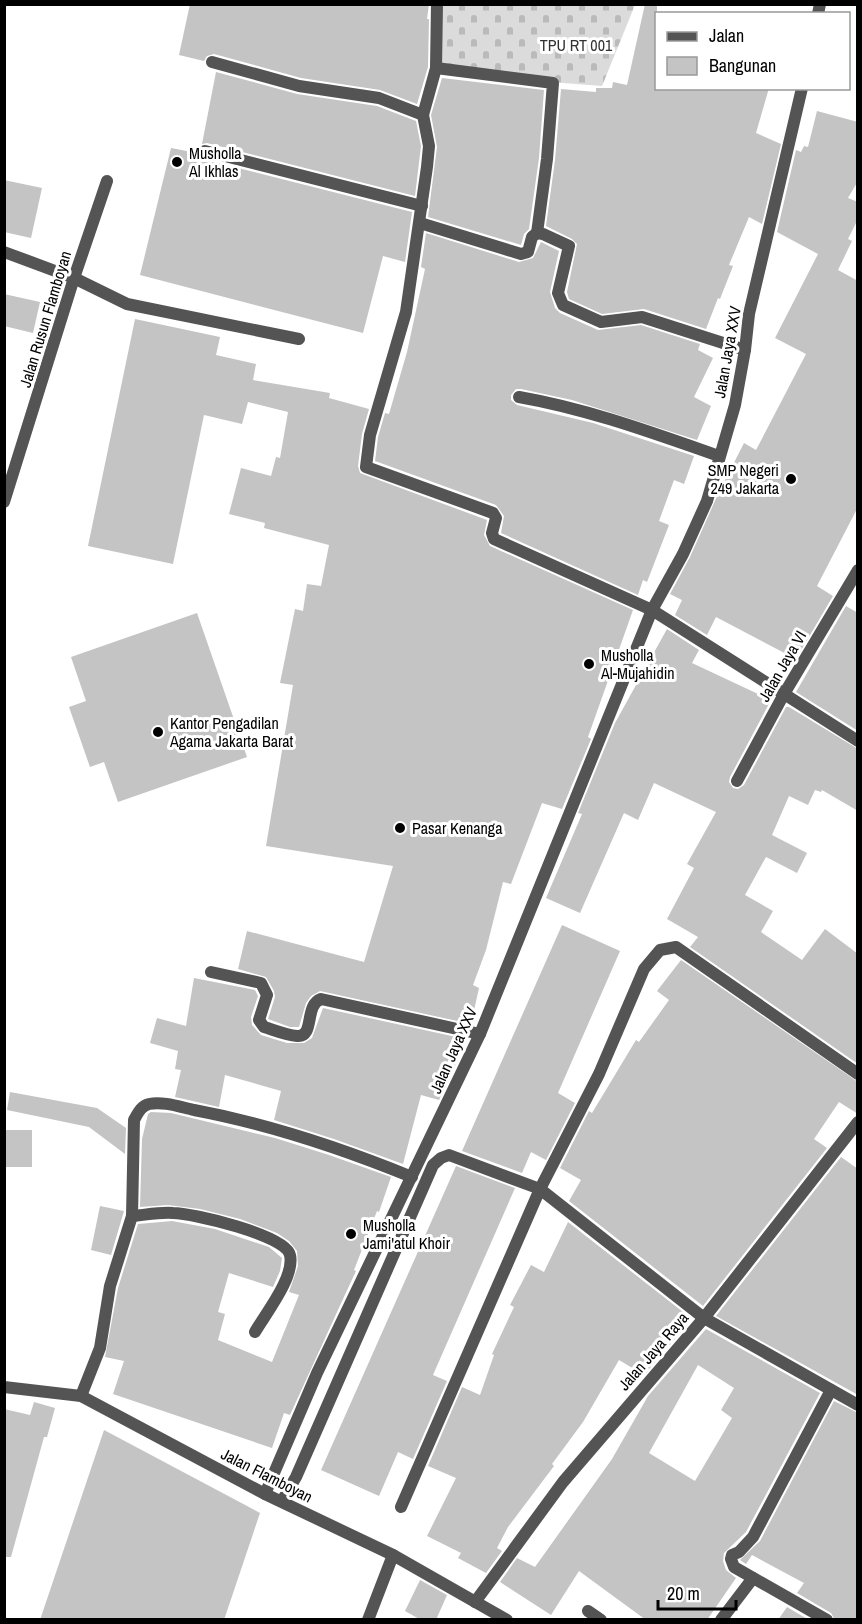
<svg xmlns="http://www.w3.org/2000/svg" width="862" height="1624" font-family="'Archivo Narrow',sans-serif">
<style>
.cemetery{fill:url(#cemetery-stones)}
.building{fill:#c4c4c4;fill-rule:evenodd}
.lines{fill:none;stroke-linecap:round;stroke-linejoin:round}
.street{stroke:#545454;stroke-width:12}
.poi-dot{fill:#000;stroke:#fff;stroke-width:2}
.labels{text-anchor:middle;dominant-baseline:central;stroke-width:6;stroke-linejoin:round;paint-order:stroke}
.park-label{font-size:16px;fill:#323232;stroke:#fff}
.poi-label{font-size:16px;fill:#000;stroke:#fff;text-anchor:start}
.street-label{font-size:16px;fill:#000;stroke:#fff}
</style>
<defs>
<pattern id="cemetery-stones" width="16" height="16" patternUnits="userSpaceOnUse" patternTransform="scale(1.5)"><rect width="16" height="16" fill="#dbdbdb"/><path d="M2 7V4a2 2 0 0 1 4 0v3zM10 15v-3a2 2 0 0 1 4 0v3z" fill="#bababa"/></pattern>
</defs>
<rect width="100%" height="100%" fill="#fff"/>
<polygon class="cemetery" points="440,5 635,5 602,86 434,73"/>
<g class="building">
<polygon points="190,4 429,4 427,19 429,19 428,67 417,104 380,90 301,78 214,54 207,56 204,61 179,55"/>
<polygon points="645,4 657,4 657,88 769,88 756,133 781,144 762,224 749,217 729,265 733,266 720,299 718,298 706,329 644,309 602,314 569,299 567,292 577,244 572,239 546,226 555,160 561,89 596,92 596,88 612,88 613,82 627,85"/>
<polygon points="216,72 297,94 377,106 416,121 421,146 415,196 207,143 202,144"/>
<polygon points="442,78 544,90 539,158 529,229 524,234 521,245 428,217 437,147 431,115"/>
<polygon points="817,111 858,122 858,181 848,198 858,202 858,219 848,239 852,241 838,270 858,281 858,507 817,586 833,596 796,659 716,617 707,635 675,615 682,600 670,594 690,557 718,494 744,443 756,450 806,354 775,338 818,254 777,232 796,150 801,152 804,146 808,147"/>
<polygon points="171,148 197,153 203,159 412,212 405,262 383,256 363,333 140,275"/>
<polygon points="4,180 42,188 31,238 4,232"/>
<polygon points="426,233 519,262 533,258 541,242 559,251 550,292 555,308 560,313 598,330 641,325 700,344 698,350 713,358 694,397 711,406 697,440 572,400 521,389 516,389 511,395 511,400 517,405 593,423 694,456 684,484 674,480 659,521 669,525 647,582 643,580 638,595 501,533 504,516 496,505 375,461 378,437 385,413 389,414 407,352 425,269 421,267"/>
<polygon points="4,294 40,302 33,333 4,326"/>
<polygon points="135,319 220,337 216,355 256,364 253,380 330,393 329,398 369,409 362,434 358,466 360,473 487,520 484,535 490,546 633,610 588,737 591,739 562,809 542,803 511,884 503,882 486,950 473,985 479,988 471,1024 320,991 311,996 306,1003 299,1027 290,1027 268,1019 275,997 274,991 266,977 238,969 247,931 364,962 393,866 266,846 293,685 280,683 295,609 303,611 307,584 321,586 329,545 264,528 265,523 229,514 241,468 271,476 276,457 280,458 288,412 248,402 242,424 204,415 173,564 88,546"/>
<polygon points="846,606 858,613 858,731 796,692"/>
<polygon points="197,613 247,757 118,802 104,762 90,767 69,707 86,701 71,657"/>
<polygon points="667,629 699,650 692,663 771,700 730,777 729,782 733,788 738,789 744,785 786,707 789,707 858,749 858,811 822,790 821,792 815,790 808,805 789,796 772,835 807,853 797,873 766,857 745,895 773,911 761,932 802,960 825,929 858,954 858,1064 690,947 698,937 667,919 694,868 687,864 716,812 654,783 638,820 624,813 580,913 546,898 582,814 578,813 615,723"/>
<polygon points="562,925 620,951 558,1093 575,1103 546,1160 531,1152 522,1173 462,1151"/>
<polygon points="681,960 858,1082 858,1114 839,1102 814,1139 827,1148 703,1306 569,1201 581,1180 560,1168 589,1111 592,1113 636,1040 639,1042 669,1000 657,991"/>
<polygon points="194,978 255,990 258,996 251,1017 252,1025 261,1035 287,1043 304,1043 312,1038 323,1008 461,1038 455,1066 453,1066 451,1076 439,1100 421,1095 403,1164 334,1139 274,1120 281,1091 225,1075 219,1107 175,1097 181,1070 175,1069 178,1051 150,1043 157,1018 186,1026"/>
<polygon points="10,1092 97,1108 126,1128 125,1154 89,1127 7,1110"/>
<polygon points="151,1112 171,1113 275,1138 329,1155 391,1177 379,1212 377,1211 354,1270 356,1271 343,1299 290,1415 284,1413 272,1448 113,1394 124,1361 105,1357 118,1288 138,1224 172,1221 215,1229 269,1247 282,1258 280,1271 273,1287 229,1273 218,1312 225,1314 218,1340 272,1362 299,1295 289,1292 298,1266 297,1251 289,1241 277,1233 240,1219 200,1209 168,1205 140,1207 142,1139 148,1114"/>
<rect x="4" y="1130" width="28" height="37"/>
<polygon points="841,1157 858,1169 858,1395 716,1316"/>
<polygon points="456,1166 515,1188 433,1375 447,1381 413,1459 398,1452 379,1496 321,1470"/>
<polygon points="100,1206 124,1211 111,1255 91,1250"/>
<polygon points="568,1222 692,1319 644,1375 619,1360 583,1422 552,1464 554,1466 508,1527 497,1548 502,1551 486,1573 458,1558 461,1553 427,1536 456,1478 428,1466 462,1387 480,1395 494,1355 492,1354 514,1307 510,1305 531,1265 544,1272"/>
<path d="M 706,1329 L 820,1393 L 746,1532 L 724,1553 L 723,1561 L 726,1570 L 736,1578 L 707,1620 L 646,1620 L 579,1571 L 551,1615 L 500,1582 L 517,1558 L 535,1567 L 612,1459 L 648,1396 ZM 698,1365 L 734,1388 L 721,1410 L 732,1418 L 695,1481 L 649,1453 Z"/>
<polygon points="834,1401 858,1413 858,1620 835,1620 831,1613 797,1593 804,1583 752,1555 746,1564 740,1560 760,1541"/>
<polygon points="34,1402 55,1408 47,1437 44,1437 11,1557 4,1557 4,1409 30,1415"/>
<polygon points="104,1430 260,1513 224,1620 40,1620"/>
<polygon points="420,1580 447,1595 436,1620 421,1620 405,1611"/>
<polygon points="787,1607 809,1620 778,1620"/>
</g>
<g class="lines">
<g class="street">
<polyline points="818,14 820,4"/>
<polyline points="212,62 299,86 379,98 423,115 429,146 427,167 406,312 370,435 366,467 493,513 496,518 492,533 494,539 652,610 858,741"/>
<polyline points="436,68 553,83 547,159 537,233"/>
<polyline points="423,115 436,68 437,4"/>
<polyline points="205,151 422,206"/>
<polyline points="420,223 521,254 528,252 532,237 537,233 543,234 569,246 558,293 563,305 601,322 642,317 745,350"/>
<polyline points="4,252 74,278 127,304 299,339"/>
<path d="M 519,397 C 588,409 653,433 719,456"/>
<polyline points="4,502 74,278 107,181"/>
<polyline points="737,781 784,694 858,570"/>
<path d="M 211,972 L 261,983 L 267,995 L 259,1020 L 264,1027 C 274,1030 286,1035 297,1036 C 315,1038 304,1005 321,999 L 480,1034"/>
<path d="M 132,1216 C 145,1215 159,1212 173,1213 C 192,1213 286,1235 290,1255 C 295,1277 266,1313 255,1332"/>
<polyline points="4,1387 81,1396 265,1494 393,1555 507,1620"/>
<path d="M 81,1396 L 100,1348 L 110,1286 L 132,1216 L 134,1120 C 138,1113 141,1106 149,1104 C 163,1101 180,1107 194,1110 C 269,1124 341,1148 412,1177"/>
<polyline points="265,1494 317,1373 480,1034 652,610 683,554 707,501 735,405 745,350 749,314 802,88"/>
<polyline points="282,1501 296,1477 433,1165 441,1158 449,1155 540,1189 599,1074 644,969 660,950 676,947 858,1074"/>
<polyline points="401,1507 540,1189 704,1318 858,1405"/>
<polyline points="475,1602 563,1482 704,1318 858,1122"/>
<polyline points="588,1611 601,1620"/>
<polyline points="368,1620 393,1555"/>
<polyline points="721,1620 753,1578"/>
<polyline points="827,1620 734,1567 731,1559 732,1555 739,1552 753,1537 831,1390"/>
</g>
</g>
<g class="poi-dot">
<circle cx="177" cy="162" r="6"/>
<circle cx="791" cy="479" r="6"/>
<circle cx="589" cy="664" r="6"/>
<circle cx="158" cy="732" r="6"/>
<circle cx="400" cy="828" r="6"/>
<circle cx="351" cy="1234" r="6"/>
</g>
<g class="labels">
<g class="park-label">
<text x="576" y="45">TPU RT 001</text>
</g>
<g class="poi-label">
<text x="189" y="153">Musholla<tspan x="189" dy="18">Al Ikhlas</tspan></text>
<text x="779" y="470" text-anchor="end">SMP Negeri<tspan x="779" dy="18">249 Jakarta</tspan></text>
<text x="601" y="655">Musholla<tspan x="601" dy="18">Al-Mujahidin</tspan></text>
<text x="170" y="723">Kantor Pengadilan<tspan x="170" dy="18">Agama Jakarta Barat</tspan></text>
<text x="412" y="828">Pasar Kenanga</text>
<text x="363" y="1225">Musholla<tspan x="363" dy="18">Jami'atul Khoir</tspan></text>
</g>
<g class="street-label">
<text transform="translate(45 319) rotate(-73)">Jalan Rusun Flamboyan</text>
<text transform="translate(727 352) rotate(-80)">Jalan Jaya XXV</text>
<text transform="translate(782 666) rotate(-60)">Jalan Jaya VI</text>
<text transform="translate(453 1050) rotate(-66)">Jalan Jaya XXV</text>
<text transform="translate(653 1351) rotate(-49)">Jalan Jaya Raya</text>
<text transform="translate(267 1475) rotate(27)">Jalan Flamboyan</text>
</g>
</g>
<rect width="862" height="1624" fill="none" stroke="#000000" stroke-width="12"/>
<rect x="655" y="12" width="195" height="78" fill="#ffffff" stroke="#999999" stroke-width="1.5"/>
<rect x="667" y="32" width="30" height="9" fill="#545454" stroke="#999999" stroke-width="1.5"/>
<text x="709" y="42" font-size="18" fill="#000000">Jalan</text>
<rect x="667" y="57" width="30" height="18" fill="#c4c4c4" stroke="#999999" stroke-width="1.5"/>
<text x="709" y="72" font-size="18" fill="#000000">Bangunan</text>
<path d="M658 1600v9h78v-9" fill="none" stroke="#000000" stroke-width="3"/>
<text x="667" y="1600" font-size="18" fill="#000000" stroke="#ffffff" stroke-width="4.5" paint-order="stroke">20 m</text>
</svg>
